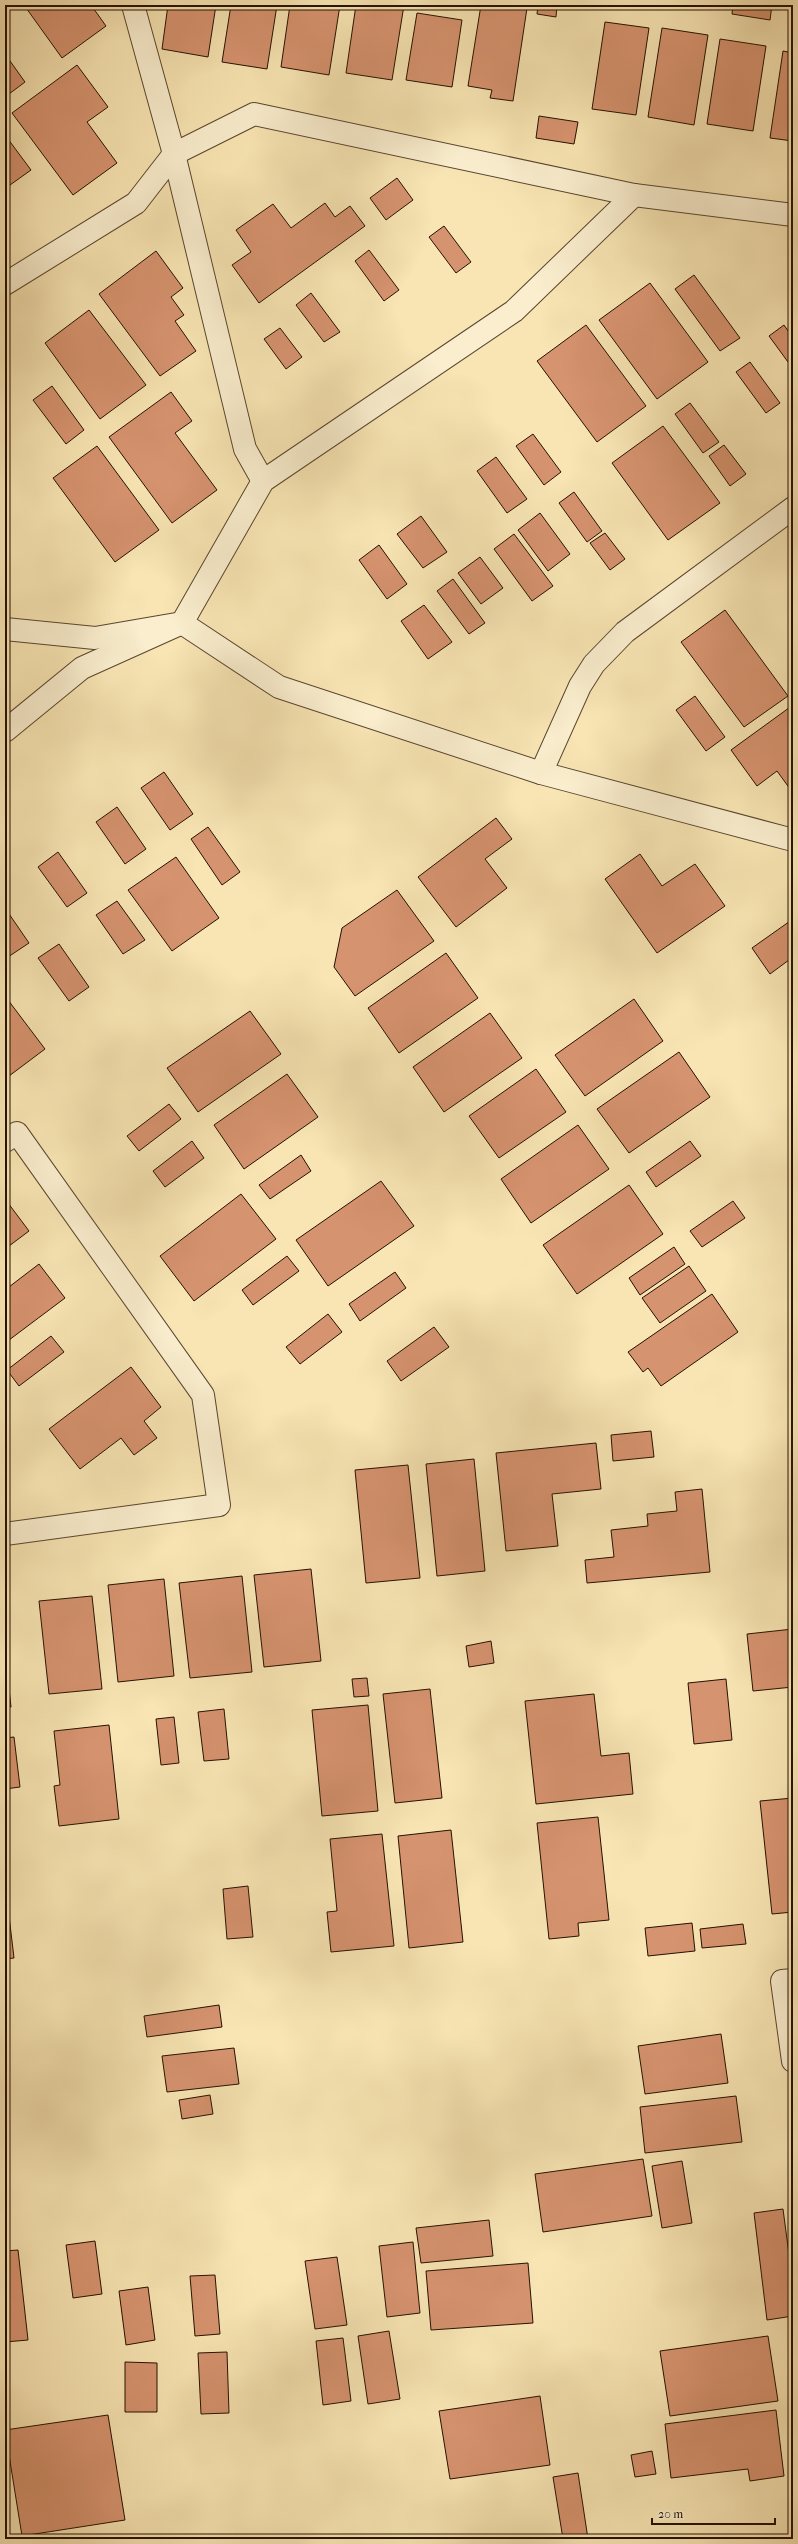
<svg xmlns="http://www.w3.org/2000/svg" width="798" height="2544" font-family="'IM FELL French Canon',serif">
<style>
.building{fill:#d6936f;stroke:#251101}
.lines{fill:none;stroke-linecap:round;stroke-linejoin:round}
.minor-casing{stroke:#5a462e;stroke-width:24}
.minor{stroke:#faeece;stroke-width:22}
</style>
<rect width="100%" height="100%" fill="#f8e5b3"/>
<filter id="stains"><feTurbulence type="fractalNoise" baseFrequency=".005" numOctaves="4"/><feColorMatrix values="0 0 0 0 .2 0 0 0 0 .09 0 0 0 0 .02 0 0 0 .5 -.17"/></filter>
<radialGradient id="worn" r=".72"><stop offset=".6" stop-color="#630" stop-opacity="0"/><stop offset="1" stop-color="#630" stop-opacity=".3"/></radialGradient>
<g class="building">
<polygon points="24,5 91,5 106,26 62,58"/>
<polygon points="168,5 216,5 208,57 162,49"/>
<polygon points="231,5 277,5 267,69 222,62"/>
<polygon points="290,5 340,5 329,75 281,67"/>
<polygon points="356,5 404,5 392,80 346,73"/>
<polygon points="481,5 527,8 513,101 490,98 492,90 468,86"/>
<polygon points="538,5 557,5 556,17 537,14"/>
<polygon points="733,5 772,5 770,20 732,14"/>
<polygon points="417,13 462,20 452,87 406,80"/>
<polygon points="605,22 649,28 636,115 592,109"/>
<polygon points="662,28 708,35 694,125 648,117"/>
<polygon points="720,39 766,46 753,131 707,124"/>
<polygon points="783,51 793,53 793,141 770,138"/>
<polygon points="5,54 25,82 5,97"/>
<polygon points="77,65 108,107 87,122 117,163 73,195 12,113"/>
<polygon points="539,116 578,122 574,144 536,138"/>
<polygon points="5,135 31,170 10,185 5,178"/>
<polygon points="397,178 413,200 386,220 370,198"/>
<polygon points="325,203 335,217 350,206 365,226 259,303 232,265 251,252 236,230 273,204 291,228"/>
<polygon points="444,226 471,262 456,273 429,237"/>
<polygon points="369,250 399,290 384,301 355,261"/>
<polygon points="156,251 183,288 171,297 184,315 175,321 196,351 160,376 99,294"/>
<polygon points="694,275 740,338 720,351 675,289"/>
<polygon points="650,283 708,362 657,399 599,320"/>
<polygon points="311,293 340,332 324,342 296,305"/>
<polygon points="89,310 146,385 100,419 45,343"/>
<polygon points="586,325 646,406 597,442 537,361"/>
<polygon points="784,325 793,338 793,358 788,362 769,336"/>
<polygon points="280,328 302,357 286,369 264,339"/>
<polygon points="750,362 780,403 766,413 736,372"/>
<polygon points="52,386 84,430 66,444 33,400"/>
<polygon points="171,392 192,421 175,433 217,490 172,523 109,437"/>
<polygon points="690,403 719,442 703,453 675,414"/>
<polygon points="663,426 720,503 668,540 612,463"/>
<polygon points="533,434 561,472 544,485 516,446"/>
<polygon points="724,445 746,474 730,486 709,456"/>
<polygon points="97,446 159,530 115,562 53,478"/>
<polygon points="496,457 527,499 507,513 477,471"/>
<polygon points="574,492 602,531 587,542 559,503"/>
<polygon points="540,513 570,554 548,571 518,530"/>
<polygon points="421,516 447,552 423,568 397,534"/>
<polygon points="605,533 625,559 610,570 590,543"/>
<polygon points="514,534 553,586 532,601 494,549"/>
<polygon points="379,545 407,584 387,599 359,560"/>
<polygon points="480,557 503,588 481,604 458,573"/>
<polygon points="453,579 485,623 469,634 437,591"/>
<polygon points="424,605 452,642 428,659 401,621"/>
<polygon points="725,610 788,696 744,727 681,642"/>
<polygon points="695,696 725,737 706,751 676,710"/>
<polygon points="793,705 793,793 777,771 757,786 731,750"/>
<polygon points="164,772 193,814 170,830 141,788"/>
<polygon points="117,807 146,849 125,864 96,822"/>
<polygon points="496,818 512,839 485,859 507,888 456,927 418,877"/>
<polygon points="208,827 240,872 222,885 191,839"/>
<polygon points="58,852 87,893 67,907 38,867"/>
<polygon points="640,854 662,886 695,864 725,906 657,953 605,879"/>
<polygon points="176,857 219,918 172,951 128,890"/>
<polygon points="397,890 434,941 355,996 334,967 342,928"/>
<polygon points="117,901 145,940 123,954 96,915"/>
<polygon points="5,908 29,943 5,959"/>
<polygon points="793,919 793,957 770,974 752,948"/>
<polygon points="59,944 89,987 69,1001 38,958"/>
<polygon points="446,953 478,998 399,1053 368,1008"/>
<polygon points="5,996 45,1049 5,1079"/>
<polygon points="634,999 663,1041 585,1096 555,1055"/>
<polygon points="250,1011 281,1054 198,1112 167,1068"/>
<polygon points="490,1013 522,1058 444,1112 413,1067"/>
<polygon points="679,1052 710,1097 629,1153 597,1109"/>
<polygon points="536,1069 566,1112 499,1158 469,1116"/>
<polygon points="287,1074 318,1117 244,1169 214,1125"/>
<polygon points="169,1104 181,1119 139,1151 127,1136"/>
<polygon points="578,1125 609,1169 531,1223 501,1179"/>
<polygon points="192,1141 204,1158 165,1187 153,1171"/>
<polygon points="690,1141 701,1156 656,1187 646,1172"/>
<polygon points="301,1155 311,1171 270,1199 259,1185"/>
<polygon points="381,1181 414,1226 328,1286 296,1240"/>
<polygon points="629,1185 663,1234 577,1294 543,1245"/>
<polygon points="241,1194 276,1239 194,1301 160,1256"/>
<polygon points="5,1199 29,1231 5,1249"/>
<polygon points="733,1201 745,1218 702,1247 690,1231"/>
<polygon points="674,1247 685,1264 640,1295 629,1278"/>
<polygon points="287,1256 299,1271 253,1305 242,1290"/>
<polygon points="39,1264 65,1298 5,1343 5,1290"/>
<polygon points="689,1266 706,1291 660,1323 642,1298"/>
<polygon points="395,1272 406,1288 360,1321 349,1304"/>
<polygon points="712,1294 738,1332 661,1386 648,1368 643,1372 628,1352"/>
<polygon points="328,1314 342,1332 300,1364 286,1347"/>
<polygon points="434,1327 449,1347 401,1381 387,1361"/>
<polygon points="51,1336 64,1352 19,1386 7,1370"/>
<polygon points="131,1367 161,1407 144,1421 157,1438 134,1455 121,1438 80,1469 49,1429"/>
<polygon points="651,1431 654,1457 613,1461 611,1435"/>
<polygon points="596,1443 601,1489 552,1494 558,1546 506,1551 496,1453"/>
<polygon points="474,1459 485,1571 437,1576 426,1464"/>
<polygon points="408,1465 420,1578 366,1583 355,1470"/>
<polygon points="702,1489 710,1572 587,1583 585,1560 614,1557 611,1530 648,1526 647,1514 677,1511 675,1492"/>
<polygon points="311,1569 321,1661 264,1667 254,1575"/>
<polygon points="242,1576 252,1672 190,1678 179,1583"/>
<polygon points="164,1579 174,1676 118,1682 108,1585"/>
<polygon points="92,1596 102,1689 49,1694 39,1601"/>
<polygon points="793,1629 793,1687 753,1691 747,1634"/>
<polygon points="491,1641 494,1663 469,1667 466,1646"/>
<polygon points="5,1653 11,1707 5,1707"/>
<polygon points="367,1678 369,1696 354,1697 352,1679"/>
<polygon points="726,1679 732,1740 694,1744 688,1683"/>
<polygon points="430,1689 442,1798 395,1803 383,1694"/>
<polygon points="594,1694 601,1756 629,1753 633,1794 536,1804 525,1701"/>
<polygon points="368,1705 378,1811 322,1816 312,1710"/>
<polygon points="224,1709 229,1759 204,1761 198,1712"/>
<polygon points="174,1717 179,1763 161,1765 156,1719"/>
<polygon points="109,1725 119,1819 59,1826 54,1786 60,1785 54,1731"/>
<polygon points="14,1737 20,1787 5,1789 5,1738"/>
<polygon points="793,1798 793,1912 772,1914 760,1801"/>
<polygon points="598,1817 609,1920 578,1923 579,1936 549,1939 537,1823"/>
<polygon points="451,1830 463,1942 409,1948 398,1836"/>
<polygon points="382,1834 394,1946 331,1952 327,1912 337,1911 330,1839"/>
<polygon points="248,1886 253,1937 227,1939 223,1889"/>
<polygon points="7,1899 14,1958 5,1959 5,1900"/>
<polygon points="692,1923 695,1951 648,1956 645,1928"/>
<polygon points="743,1924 746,1944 702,1948 700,1929"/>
<polygon points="219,2005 222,2027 147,2037 144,2016"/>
<polygon points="721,2034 728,2083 645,2094 638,2046"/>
<polygon points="234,2048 239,2084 167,2092 162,2056"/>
<polygon points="210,2095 213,2114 182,2119 179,2100"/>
<polygon points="736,2096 742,2142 645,2153 640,2107"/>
<polygon points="643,2159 652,2216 543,2232 535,2174"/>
<polygon points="682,2161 692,2223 662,2228 652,2166"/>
<polygon points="783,2209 793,2285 793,2316 767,2320 754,2213"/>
<polygon points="489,2220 493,2256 421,2263 416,2228"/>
<polygon points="95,2241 102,2294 73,2298 66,2245"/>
<polygon points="413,2242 420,2313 387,2317 379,2246"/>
<polygon points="18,2250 28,2340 5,2342 5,2251"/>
<polygon points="337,2257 347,2325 315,2329 305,2261"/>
<polygon points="528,2263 533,2323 431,2330 426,2271"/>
<polygon points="215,2275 220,2334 195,2336 190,2276"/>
<polygon points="148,2287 155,2340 126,2345 119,2291"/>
<polygon points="389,2331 400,2399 368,2404 358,2336"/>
<polygon points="768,2336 778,2401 670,2416 660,2351"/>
<polygon points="343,2338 351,2401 323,2405 316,2341"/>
<polygon points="227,2352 229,2413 201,2414 198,2353"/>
<polygon points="125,2362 157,2363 157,2412 125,2412"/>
<polygon points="540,2396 550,2465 450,2479 439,2411"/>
<polygon points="776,2410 784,2476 750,2481 748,2469 671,2478 665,2424"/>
<polygon points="108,2415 125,2520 22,2536 5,2430"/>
<polygon points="652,2451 656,2474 635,2477 631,2455"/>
<polygon points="578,2473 588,2539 563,2539 553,2477"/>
</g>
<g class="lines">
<defs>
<g id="minor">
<polyline points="133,5 174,154 245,449 263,481"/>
<polyline points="5,284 136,203 174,154 254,114 634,195 793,215"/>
<polyline points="5,629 95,638 182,623 279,687 541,773 793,840"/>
<polyline points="5,731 82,668 182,623 263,481 514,311 634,195"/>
<polyline points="541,773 580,686 594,664 625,632 793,508"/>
<polyline points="5,1141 17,1133 203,1395 219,1505 5,1534"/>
<polyline points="793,1980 782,1981 793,2061"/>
</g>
</defs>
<use href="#minor" class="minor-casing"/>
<use href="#minor" class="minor"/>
</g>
<rect width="798" height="2544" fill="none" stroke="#f8e5b3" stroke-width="20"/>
<rect x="6" y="6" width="786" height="2532" fill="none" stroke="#251101" stroke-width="2"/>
<rect x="10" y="10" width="778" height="2524" fill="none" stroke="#251101"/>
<path d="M652 2518v6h123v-6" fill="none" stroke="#251101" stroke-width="2"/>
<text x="658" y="2518" font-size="12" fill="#251101" stroke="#faeece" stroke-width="3" paint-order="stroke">20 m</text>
<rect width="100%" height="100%" filter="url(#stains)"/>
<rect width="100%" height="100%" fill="url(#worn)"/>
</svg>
